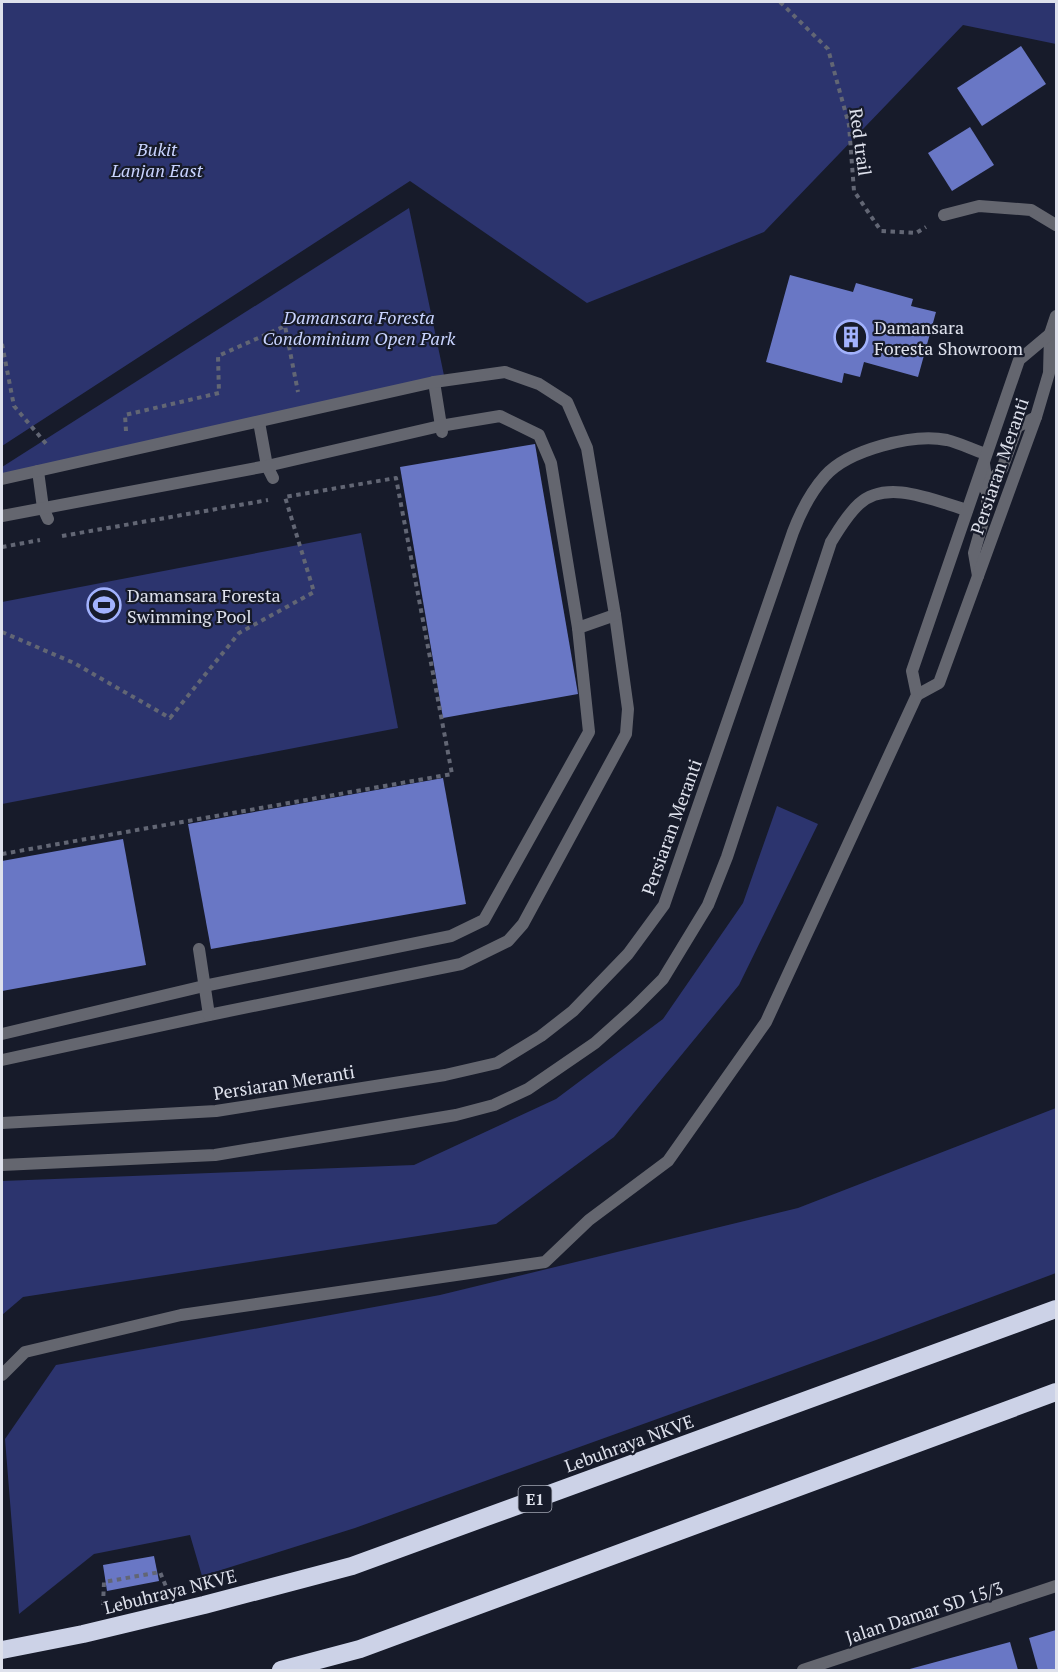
<svg xmlns="http://www.w3.org/2000/svg" width="1058" height="1672" font-family="'PT Serif',serif">
<style>
.green{fill:#2c346e}
.building{fill:#6977c5}
.lines{fill:none;stroke-linecap:round;stroke-linejoin:round}
.path{stroke:#626674;stroke-width:4;stroke-dasharray:4.5 4.5;stroke-linecap:butt}
.service{stroke:#64666f;stroke-width:12}
.minor{stroke:#64666f;stroke-width:12}
.tertiary{stroke:#64666f;stroke-width:12}
.motorway{stroke:#ccd2e7;stroke-width:18}
.labels{text-anchor:middle;dominant-baseline:central;stroke-width:4.5;stroke-linejoin:round;paint-order:stroke}
.shield{fill:#171b2a;stroke:#a2a6b2;stroke-width:1.5}
.shield-label{font-size:16px;font-weight:bold;fill:#dee1ec}
.street-label{font-size:18px;fill:#dee1ec;stroke:#171b2a}
.park-label{font-size:18px;font-style:italic;fill:#c9d4ff;stroke:#171b2a}
.poi-label{font-size:18px;fill:#dee1ec;stroke:#171b2a;text-anchor:start}
</style>
<rect width="100%" height="100%" fill="#171b2a"/>
<g class="green">
<polygon points="2,2 1056,2 1056,44 963,25 764,232 587,303 410,181 2,446"/>
<polygon points="409,208 446,385 2,477 2,467"/>
<polygon points="361,533 398,728 2,804 2,602"/>
<polygon points="777,806 818,824 739,985 614,1137 496,1224 23,1297 2,1315 2,1181 414,1165 556,1099 663,1019 743,903"/>
<polygon points="1056,1108 1056,1273 876,1340 355,1528 202,1576 190,1535 94,1554 19,1614 5,1439 56,1365 440,1295 798,1208"/>
</g>
<g class="building">
<polygon points="1021,46 1046,84 982,126 957,88"/>
<polygon points="970,127 994,165 952,191 928,153"/>
<polygon points="790,275 853,292 856,283 913,299 911,306 936,312 918,377 864,362 860,377 844,373 842,383 766,362"/>
<polygon points="535,444 578,694 443,718 400,467"/>
<polygon points="443,778 466,904 211,949 188,824"/>
<polygon points="123,839 146,965 2,991 2,861"/>
<polygon points="154,1556 159,1581 107,1591 103,1565"/>
<polygon points="1056,1630 1056,1670 1038,1670 1029,1638"/>
<polygon points="1010,1642 1018,1670 906,1670"/>
</g>
<g class="lines">
<g class="path">
<polyline points="780,2 828,49 849,125 854,191 881,231 916,233 926,227"/>
<polyline points="2,344 14,406 48,446"/>
<polyline points="126,431 125,415 219,393 218,356 285,326 298,392"/>
<polyline points="62,536 268,500"/>
<polyline points="2,547 40,540"/>
<polyline points="2,632 74,663 170,718 239,633 314,592 285,497"/>
<polyline points="2,854 452,774 396,478 284,497"/>
<polyline points="103,1605 104,1582 160,1572 167,1589"/>
</g>
<g class="service">
<polyline points="434,382 442,432"/>
<polyline points="259,422 267,466 273,478"/>
<polyline points="38,471 43,508 48,519"/>
<polyline points="2,479 434,382 505,372 539,384 567,402 587,448 615,615 628,709 626,734 523,924 508,941 461,964 209,1015 2,1060"/>
<polyline points="2,516 267,466 440,426 500,416 539,435 551,463 578,628 589,732 484,920 451,936 204,986 2,1034"/>
<polyline points="578,628 615,615"/>
<polyline points="199,949 209,1015"/>
</g>
<g class="minor">
<polyline points="944,215 979,206 1031,210 1056,225"/>
<path d="M 2,1123 L 216,1111 L 445,1075 L 497,1063 L 541,1036 L 573,1011 L 628,954 L 664,905 L 793,532 C 801,511 810,493 825,476 C 848,450 913,433 947,440 C 960,443 973,450 986,454"/>
<path d="M 2,1165 L 215,1155 L 456,1115 L 494,1105 L 528,1089 L 595,1043 L 634,1008 L 663,979 L 708,905 L 727,857 L 831,542 C 839,529 847,515 859,504 C 887,478 935,501 967,510"/>
<polyline points="803,1670 1056,1586"/>
</g>
<g class="tertiary">
<polyline points="984,488 1002,469 1017,427 1036,417"/>
<polyline points="978,576 974,553 987,507 987,484 984,464"/>
<polyline points="917,695 939,683 1036,417 1049,373 1050,334 1056,316"/>
<polyline points="2,1375 25,1352 181,1315 545,1262 589,1220 668,1161 766,1022 917,695 912,671 1019,360 1050,334"/>
</g>
<g class="motorway">
<polyline points="2,1650 83,1634 204,1605 352,1566 1056,1309"/>
<polyline points="281,1670 360,1649 1056,1392"/>
</g>
</g>
<defs>
<symbol id="building-ring" viewBox="-11 -11 22 22"><circle r="9.5" fill="#171b2a" stroke="#a2b2fd" stroke-width="1.5"/><path d="M-4-6H4V6H1V3H-1V6H-4ZM-2.5-4.3h1.7v1.8h-1.7ZM.8-4.3h1.7v1.8H.8ZM-2.5-1h1.7V.8h-1.7ZM.8-1h1.7V.8H.8Z" fill="#a2b2fd"/></symbol>
<symbol id="stadium-ring" viewBox="-11 -11 22 22"><circle r="9.5" fill="#171b2a" stroke="#a2b2fd" stroke-width="1.5"/><path d="M0-5a6.5 5 0 1 0 0 10a6.5 5 0 1 0 0-10ZM-3.5-1.8h7v3.6h-7Z" fill="#a2b2fd"/></symbol>
</defs>
<g fill-rule="evenodd">
<use href="#building-ring" x="832" y="318" width="38" height="38"/>
<use href="#stadium-ring" x="85" y="586" width="38" height="38"/>
</g>
<g class="labels">
<rect class="shield" x="518.5" y="1486" width="33" height="26" rx="4.5"/>
<g class="shield-label">
<text x="535" y="1499">E1</text>
</g>
<g class="street-label">
<text transform="translate(861 142) rotate(82)">Red trail</text>
<text transform="translate(999 466) rotate(-71)">Persiaran Meranti</text>
<text transform="translate(671 827) rotate(-70)">Persiaran Meranti</text>
<text transform="translate(284 1082) rotate(-9)">Persiaran Meranti</text>
<text transform="translate(629 1443) rotate(-20)">Lebuhraya NKVE</text>
<text transform="translate(170 1591) rotate(-14)">Lebuhraya NKVE</text>
<text transform="translate(924 1612) rotate(-18)">Jalan Damar SD 15/3</text>
</g>
<g class="park-label">
<text x="157" y="149">Bukit<tspan x="157" dy="21">Lanjan East</tspan></text>
<text x="359" y="317">Damansara Foresta<tspan x="359" dy="21">Condominium Open Park</tspan></text>
</g>
<g class="poi-label">
<text x="874" y="327">Damansara<tspan x="874" dy="21">Foresta Showroom</tspan></text>
<text x="127" y="595">Damansara Foresta<tspan x="127" dy="21">Swimming Pool</tspan></text>
</g>
</g>
<rect width="1058" height="1672" fill="none" stroke="#dee1ec" stroke-width="6"/>
</svg>
